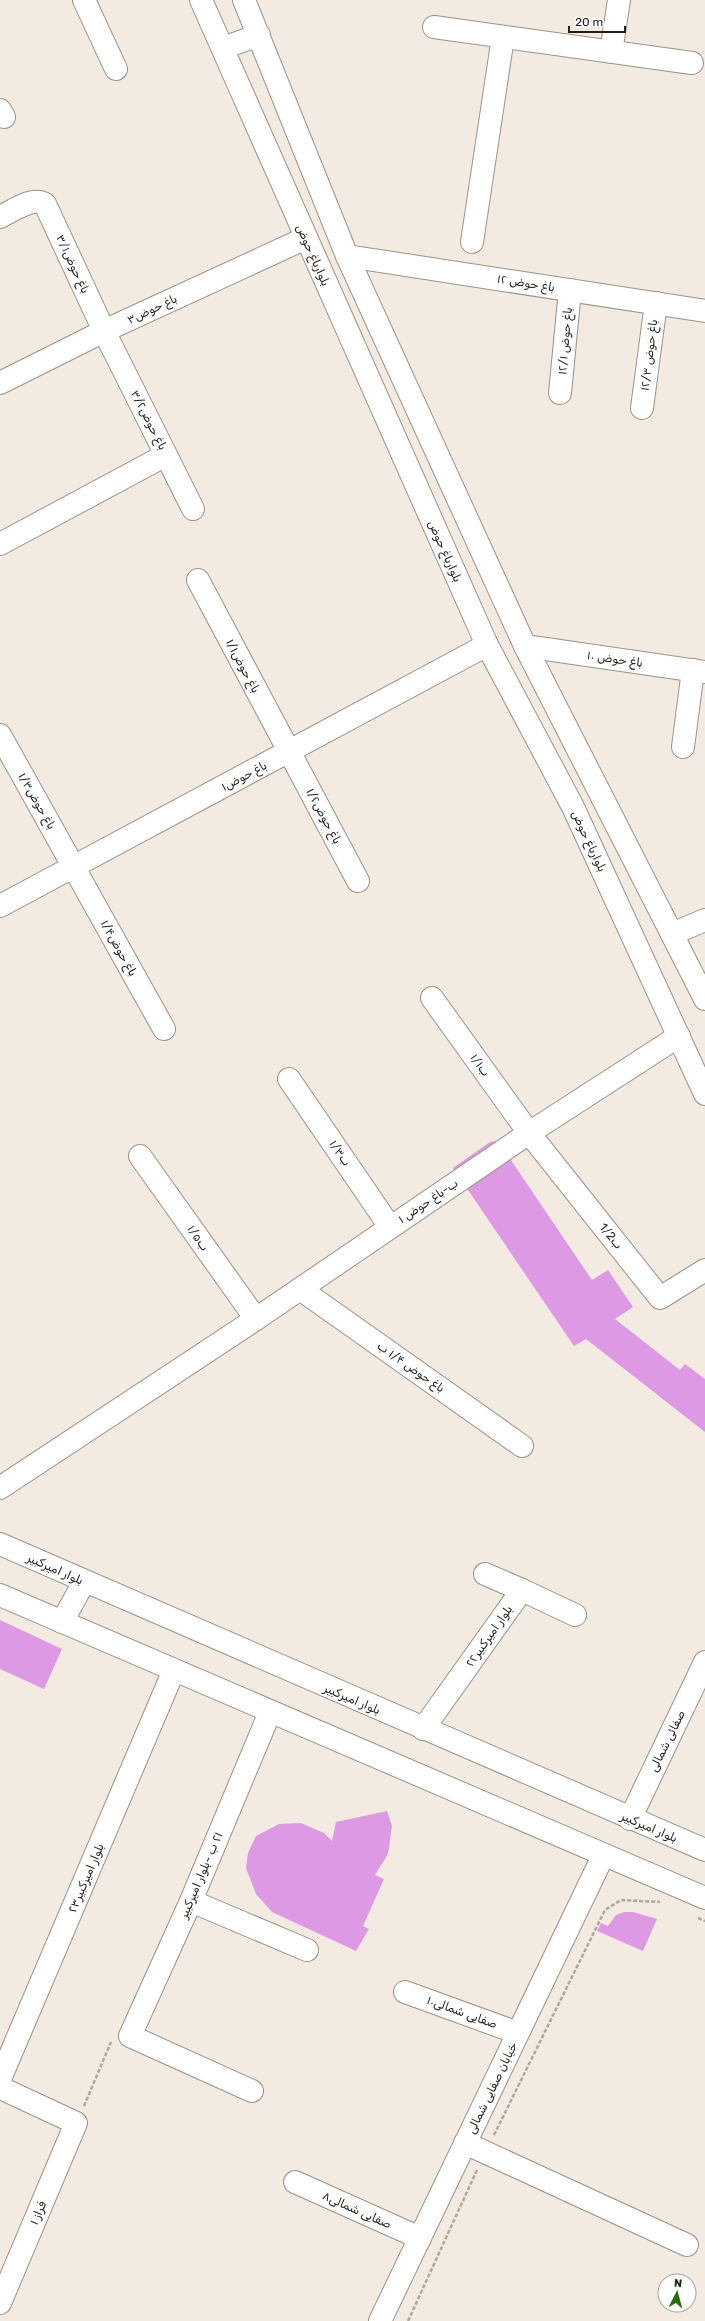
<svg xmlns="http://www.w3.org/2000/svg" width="705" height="2321" font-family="Rubik,'Noto Sans Arabic',sans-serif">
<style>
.building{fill:#de99e4}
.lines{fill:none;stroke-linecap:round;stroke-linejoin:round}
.minor-casing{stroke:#9a938a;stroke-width:24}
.major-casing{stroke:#9a938a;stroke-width:24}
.path{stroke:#afa8a1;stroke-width:2.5;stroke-dasharray:4 2;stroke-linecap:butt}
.minor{stroke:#fff;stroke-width:22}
.major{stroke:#fff;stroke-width:22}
.labels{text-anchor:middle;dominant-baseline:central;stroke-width:3;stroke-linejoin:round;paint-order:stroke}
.street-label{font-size:12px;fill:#211e1b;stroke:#fff}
</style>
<rect width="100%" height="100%" fill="#f3eae1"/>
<g class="building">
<polygon points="498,1141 592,1280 608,1270 633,1307 615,1319 680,1370 685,1364 705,1379 705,1432 586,1339 574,1346 453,1168 490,1142"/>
<polygon points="0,1620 62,1649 44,1689 0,1669"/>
<polygon points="387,1811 392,1826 388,1854 375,1875 384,1879 363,1926 369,1929 356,1951 272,1912 256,1894 246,1868 248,1853 256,1836 279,1824 301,1823 324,1833 332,1841 336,1822"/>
<polygon points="624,1912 633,1912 657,1919 643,1951 597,1931 601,1923 608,1926 616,1915"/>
</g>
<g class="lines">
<defs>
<g id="minor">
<polyline points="84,0 116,69"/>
<polyline points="434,27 692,63"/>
<polyline points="611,52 619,0"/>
<polyline points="0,110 4,117"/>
<path d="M 0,217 C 13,211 32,196 45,204 L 104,331 L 193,509"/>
<polyline points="472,242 503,37"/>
<polyline points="347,256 705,311"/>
<polyline points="0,383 104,331 306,238"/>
<polyline points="560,393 570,290"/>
<polyline points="642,408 656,303"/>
<polyline points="0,544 166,455"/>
<polyline points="198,580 358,881"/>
<polyline points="525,646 705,672"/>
<polyline points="0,735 164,1029"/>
<polyline points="683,747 693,670"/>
<polyline points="0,906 487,645"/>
<polyline points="672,934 705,920"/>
<polyline points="432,998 529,1133 660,1298 705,1270"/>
<polyline points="289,1079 390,1227"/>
<polyline points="140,1156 256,1319"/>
<polyline points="300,1289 522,1446"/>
<polyline points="0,1488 256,1319 529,1133 679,1036"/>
<polyline points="485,1574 522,1590"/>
<polyline points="423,1729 522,1590 575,1615"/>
<polyline points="191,1901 307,1950"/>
<polyline points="405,1992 518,2033"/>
<polyline points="252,2091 130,2036 191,1901 270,1712"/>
<polyline points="465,2143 687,2245"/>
<polyline points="295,2182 420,2238"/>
<polyline points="0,2303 76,2123 5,2090 2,2086 0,2079 174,1670"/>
<polyline points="380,2321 603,1856"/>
</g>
<g id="major">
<polyline points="201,0 487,645 573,807 705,1094"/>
<polyline points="244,0 347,256 525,646 705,999"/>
<polyline points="223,48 259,35"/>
<polyline points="0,1544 705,1850"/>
<polyline points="0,1595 705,1898"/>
<polyline points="62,1622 84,1582"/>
<polyline points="630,1819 705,1662"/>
</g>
</defs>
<use href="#minor" class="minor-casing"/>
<use href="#major" class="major-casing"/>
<g class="path">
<polyline points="698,1918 705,1921"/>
<polyline points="84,2106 111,2042"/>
<polyline points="494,2135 605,1910 621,1900 660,1902"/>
<polyline points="408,2321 477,2170"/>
</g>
<use href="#minor" class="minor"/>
<use href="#major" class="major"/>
</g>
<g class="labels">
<g class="street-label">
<text transform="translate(313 255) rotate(66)">بلوارباغ حوض</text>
<text transform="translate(73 264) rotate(65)">باغ حوض۳/۱</text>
<text transform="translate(526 283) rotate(9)">۱۲ باغ حوض</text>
<text transform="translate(152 309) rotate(-25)">باغ حوض۳</text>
<text transform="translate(565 341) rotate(-85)">۱۲/۱ باغ حوض</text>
<text transform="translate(649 355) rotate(-83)">۱۲/۳ باغ حوض</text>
<text transform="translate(149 420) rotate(63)">باغ حوض۳/۲</text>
<text transform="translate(445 551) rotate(66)">بلوارباغ حوض</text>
<text transform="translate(615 659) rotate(8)">۱۰ باغ حوض</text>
<text transform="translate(243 666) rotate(62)">باغ حوض۱/۱</text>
<text transform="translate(244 776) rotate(-28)">باغ حوض۱</text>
<text transform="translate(37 801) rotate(60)">باغ حوض۱/۳</text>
<text transform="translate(324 816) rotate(62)">باغ حوض۱/۲</text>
<text transform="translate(589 841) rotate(65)">بلوارباغ حوض</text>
<text transform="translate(119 948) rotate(61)">باغ حوض۱/۴</text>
<text transform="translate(480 1065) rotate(54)">ب۱/۱</text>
<text transform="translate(340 1153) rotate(56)">ب۱/۳</text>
<text transform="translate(428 1201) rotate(-34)">۱ ب-باغ حوض</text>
<text transform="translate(611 1236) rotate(51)">1/2ب</text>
<text transform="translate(198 1238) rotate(55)">ب۱/۵</text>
<text transform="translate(411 1367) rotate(35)">باغ حوض ۱/۴ ب</text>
<text transform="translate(55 1569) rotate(24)">بلوار امیرکبیر</text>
<text transform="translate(489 1636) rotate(-55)">بلوار امیرکبیر۲۲</text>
<text transform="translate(352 1699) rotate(23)">بلوار امیرکبیر</text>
<text transform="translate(667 1741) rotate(-64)">صفائی شمالی</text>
<text transform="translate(649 1827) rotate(23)">بلوار امیرکبیر</text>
<text transform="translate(201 1875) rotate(-67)">٢١ ب -بلوار امیرکبیر</text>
<text transform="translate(86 1878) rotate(-67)">۲۳بلوار امیرکبیر</text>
<text transform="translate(462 2012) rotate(20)">صفایی شمالی۱۰</text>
<text transform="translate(492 2088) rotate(-64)">خیابان صفایی شمالی</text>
<text transform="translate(357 2210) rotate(24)">صفایی شمالی۸</text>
<text transform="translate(38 2213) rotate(-67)">فراز ۱</text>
</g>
</g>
<g transform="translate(677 2293) rotate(6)"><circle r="19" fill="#ffffff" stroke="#a6a5a4"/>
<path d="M0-3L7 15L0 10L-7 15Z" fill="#266e0d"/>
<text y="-6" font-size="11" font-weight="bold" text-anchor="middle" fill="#211e1b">N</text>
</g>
<path d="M569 26v6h56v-6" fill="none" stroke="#211e1b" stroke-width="2"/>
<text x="575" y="26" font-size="12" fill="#211e1b" stroke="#ffffff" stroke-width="3" paint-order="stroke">20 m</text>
</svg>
